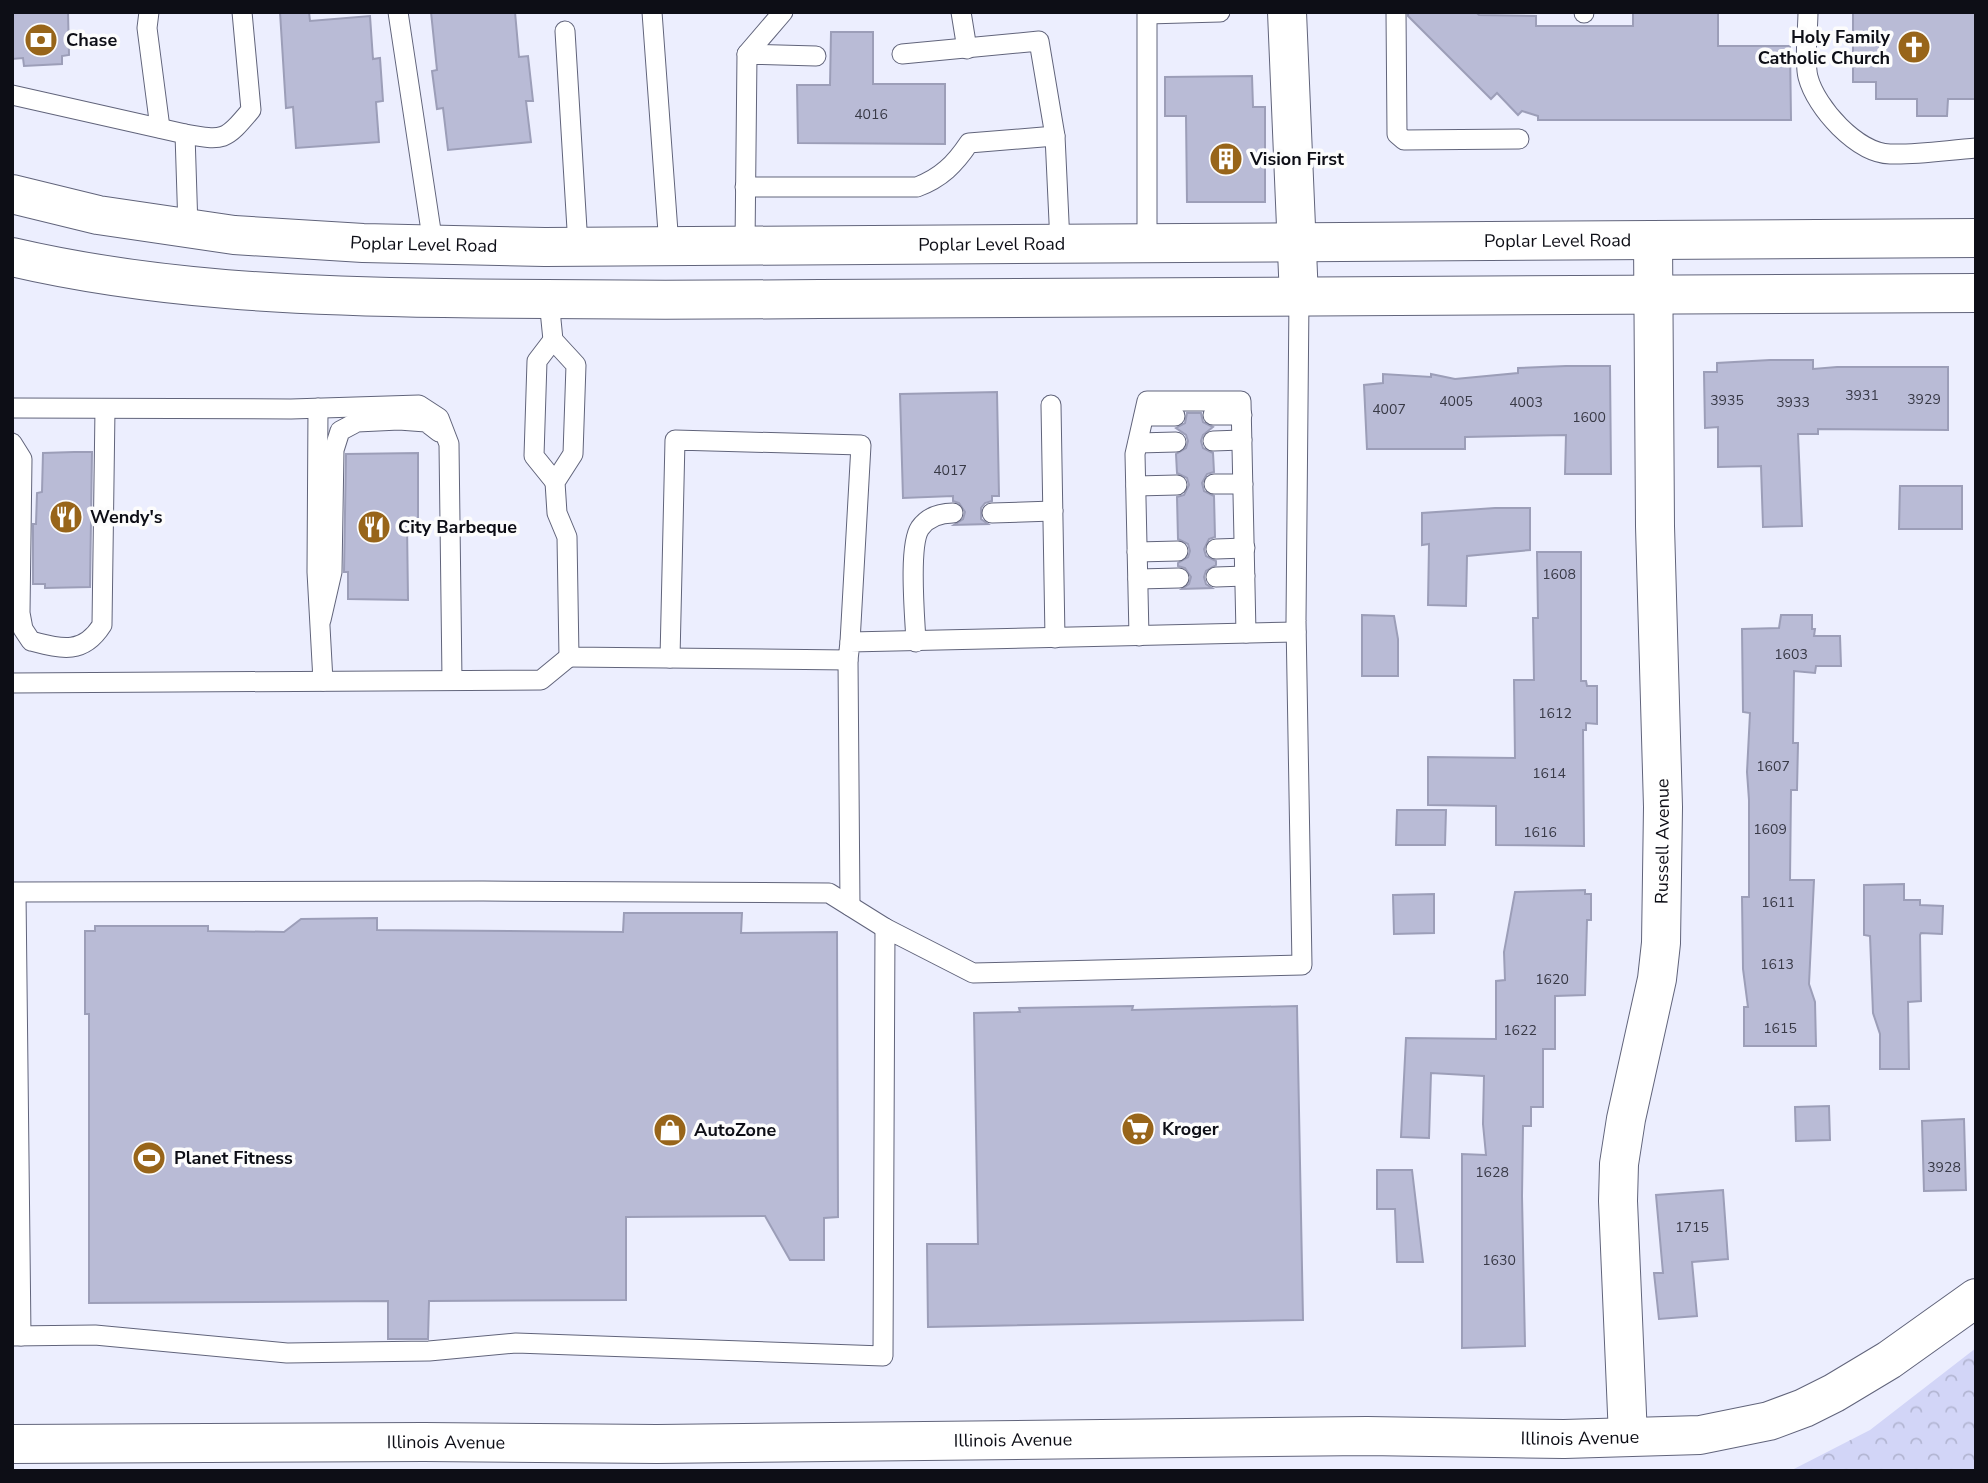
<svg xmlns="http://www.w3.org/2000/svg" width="1988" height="1483" font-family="'Nunito Sans',sans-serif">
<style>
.park{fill:url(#park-crowns)}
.building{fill:#b9bbd6;stroke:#9c9eb8;stroke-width:2}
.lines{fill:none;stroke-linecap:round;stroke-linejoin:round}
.service-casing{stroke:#61647b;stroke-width:21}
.minor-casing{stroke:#61647b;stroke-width:40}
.secondary-casing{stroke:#61647b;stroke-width:40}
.service{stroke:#fff;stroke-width:19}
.minor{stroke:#fff;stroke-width:38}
.secondary{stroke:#fff;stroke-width:38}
.labels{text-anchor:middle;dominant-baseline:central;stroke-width:7;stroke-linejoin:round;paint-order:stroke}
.number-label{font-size:14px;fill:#383946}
.poi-label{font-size:18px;font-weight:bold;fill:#0d0e16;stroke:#fcfcfc;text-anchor:start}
.street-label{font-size:18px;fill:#0d0e16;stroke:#fcfcfc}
</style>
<defs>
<pattern id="park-crowns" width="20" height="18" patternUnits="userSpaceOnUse" patternTransform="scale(1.75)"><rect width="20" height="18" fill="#d2d5f7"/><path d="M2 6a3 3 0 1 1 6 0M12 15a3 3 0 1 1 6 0" fill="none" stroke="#b3b6d3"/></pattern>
</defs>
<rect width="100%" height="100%" fill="#eceefe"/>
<polygon class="park" points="1976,1348 1976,1471 1790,1471 1870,1430"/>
<g class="building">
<polygon points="12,12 68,12 69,55 62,56 62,64 24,66 23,58 12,59"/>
<polygon points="280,12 309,12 310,21 370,16 373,59 380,58 383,101 376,102 379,142 296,148 293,107 286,108"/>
<polygon points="431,12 515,12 519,57 528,56 533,101 526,101 531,142 448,150 443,108 437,109 432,71 437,70"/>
<polygon points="1408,12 1476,12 1479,15 1536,16 1536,26 1633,26 1633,12 1718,12 1718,46 1790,46 1791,120 1538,120 1538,116 1522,111 1518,115 1497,93 1491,99 1408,16"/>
<polygon points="1853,12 1976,12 1976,99 1948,99 1947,116 1917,116 1917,99 1876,99 1876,82 1853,82"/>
<polygon points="831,32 873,32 873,84 945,84 945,144 798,143 797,85 830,85"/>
<polygon points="1252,76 1253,107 1265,107 1265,202 1187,202 1186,116 1165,116 1165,77"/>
<polygon points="1770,360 1813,360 1813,369 1837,367 1948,367 1948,430 1818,429 1818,434 1798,434 1802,526 1763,527 1761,466 1718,467 1718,427 1705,428 1704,372 1717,372 1717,363"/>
<polygon points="1566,366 1610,366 1611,474 1565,474 1566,435 1465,437 1465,449 1367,449 1364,385 1383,383 1383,374 1431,377 1431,374 1455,379 1518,373 1518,368"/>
<polygon points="997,392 999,496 992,496 992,501 985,503 981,508 981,519 988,524 954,525 963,519 965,512 959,503 953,501 953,496 903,498 900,394"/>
<polygon points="1187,413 1201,413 1203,422 1213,427 1203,435 1201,441 1203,448 1213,453 1214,472 1207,474 1202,483 1204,491 1214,496 1215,537 1209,539 1204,549 1206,556 1216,561 1216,565 1206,571 1204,577 1206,584 1212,588 1182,589 1189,584 1191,577 1185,568 1178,566 1178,563 1188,557 1190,551 1188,544 1178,539 1177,497 1184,495 1189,485 1187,478 1177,473 1176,454 1186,448 1188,441 1186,435 1176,428 1185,423"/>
<polygon points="74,452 92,452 90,587 45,588 45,584 33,584 33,524 36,524 37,493 42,492 43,453"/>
<polygon points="418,453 418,524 407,524 408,600 348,599 348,572 344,572 346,454"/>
<polygon points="1900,486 1962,486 1962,529 1899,529"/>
<polygon points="1495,508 1530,508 1530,550 1467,556 1466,606 1428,605 1429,544 1422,545 1422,513"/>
<polygon points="1537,552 1581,552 1581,681 1586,681 1587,686 1597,686 1597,724 1586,723 1586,730 1583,730 1584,846 1496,845 1496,806 1428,805 1428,757 1515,758 1514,680 1534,680 1533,618 1538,618"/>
<polygon points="1362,615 1394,616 1398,639 1398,676 1362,676"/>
<polygon points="1781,615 1812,615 1812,629 1815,629 1814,636 1840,636 1841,666 1816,666 1815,673 1794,671 1793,743 1798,743 1797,790 1791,790 1790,880 1814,880 1809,984 1815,1002 1816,1046 1744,1046 1744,1007 1748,1007 1743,969 1742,897 1749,897 1749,800 1747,772 1750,713 1743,712 1742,629 1779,628"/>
<polygon points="1397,810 1446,810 1445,845 1396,845"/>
<polygon points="1904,884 1904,900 1920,900 1920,905 1943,906 1942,934 1921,933 1920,935 1921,1001 1908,1002 1909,1069 1880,1069 1880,1034 1873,1013 1870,936 1864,935 1864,885"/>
<polygon points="1585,890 1585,894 1591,894 1591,920 1587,920 1585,995 1555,996 1555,1049 1543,1049 1543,1107 1531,1107 1531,1126 1523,1126 1522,1196 1525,1346 1462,1348 1462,1154 1486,1155 1483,1124 1484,1076 1431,1073 1429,1138 1401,1137 1406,1038 1496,1039 1496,981 1505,980 1504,952 1515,892"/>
<polygon points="1434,894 1434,933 1394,934 1393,895"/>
<polygon points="624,913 742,913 741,933 837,932 838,1217 824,1218 824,1260 790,1260 765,1216 626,1217 626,1300 429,1301 428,1339 388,1339 388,1301 89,1303 89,1014 85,1014 85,931 95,931 95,926 208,926 208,931 284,932 301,919 377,918 377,930 623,932"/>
<polygon points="1133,1006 1132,1010 1297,1006 1303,1320 928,1327 927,1244 978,1244 974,1013 1020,1012 1019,1008"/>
<polygon points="1829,1106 1830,1140 1796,1141 1795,1107"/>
<polygon points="1964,1119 1966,1190 1924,1191 1922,1121"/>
<polygon points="1377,1170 1412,1170 1423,1262 1397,1262 1395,1209 1377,1209"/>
<polygon points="1723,1190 1728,1259 1692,1262 1697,1316 1659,1319 1654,1273 1663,1273 1656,1195"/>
</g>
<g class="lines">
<defs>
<g id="service">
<polyline points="149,12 147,28 160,128"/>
<polyline points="398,12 433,244"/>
<polyline points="652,12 669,246"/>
<polyline points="961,12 967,49"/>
<polyline points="1396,12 1397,134 1404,140 1519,139"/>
<polyline points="1584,12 1584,13"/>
<path d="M 1808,12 C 1808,29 1804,61 1808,77 C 1816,108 1857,153 1890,154 C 1918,155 1948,150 1976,148"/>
<polyline points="565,31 578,246"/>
<polyline points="747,54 783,12"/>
<polyline points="902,54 1039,41 1055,136 1060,243"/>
<polyline points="12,95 185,134 188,228"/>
<path d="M 185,134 C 224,141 225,141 251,110 L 242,12"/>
<path d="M 745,187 L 917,187 C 941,178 955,164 969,143 L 1055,136"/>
<polyline points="1147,243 1147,14 1220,12"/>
<polyline points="745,245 747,54 816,56"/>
<polyline points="549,300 553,340 576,365 573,454 555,482 557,513 567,537 569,657 848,660 850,642 1296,632"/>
<polyline points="553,340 537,361 534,456 555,482"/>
<polyline points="1051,405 1055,638"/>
<polyline points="12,408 291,409 419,405 439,418 449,444 452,680"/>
<polyline points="318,408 317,572 323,681"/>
<polyline points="1213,415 1242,415"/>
<polyline points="1144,416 1175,416"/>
<polyline points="1213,441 1242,440"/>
<path d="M 12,443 L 22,459 L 20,613 L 23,629 L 31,641 C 62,649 83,655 102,625 L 105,409"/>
<polyline points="1138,443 1176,442"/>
<polyline points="1214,484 1243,484"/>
<polyline points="1136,486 1177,485"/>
<polyline points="992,513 1053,511"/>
<polyline points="1216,549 1245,548"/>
<polyline points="1137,552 1178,551"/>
<polyline points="1216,577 1245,576"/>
<polyline points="1138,579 1179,578"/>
<polyline points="321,620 332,572 334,450 340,431 357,422 399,420 426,422 439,432"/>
<polyline points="1139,636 1135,454 1147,401 1241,401 1246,633"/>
<path d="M 916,642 C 915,618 908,546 920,528 C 928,517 940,513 953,513"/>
<polyline points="670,658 675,440 861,445 850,642"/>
<polyline points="848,660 850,906"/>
<polyline points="12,683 541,680 569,657"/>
<polyline points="12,892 483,891 829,893 885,928"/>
<polyline points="16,893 21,1336"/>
<polyline points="12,1336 95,1335 287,1353 429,1351 516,1343 883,1356 885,928 973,973 1302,965 1296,621 1299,298"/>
</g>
<g id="minor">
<polyline points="1287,12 1299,298"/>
<path id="s1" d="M 1628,1437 L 1618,1201 L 1619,1164 L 1626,1119 L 1657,979 L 1661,943 L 1663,807 L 1655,526 L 1653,240"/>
<path id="s2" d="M 12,1444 L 424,1442 L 657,1444 L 1367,1436 L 1564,1439 L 1700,1435 L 1769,1421 L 1804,1408 L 1834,1393 L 1889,1360 L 1976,1298"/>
</g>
<g id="secondary">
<path id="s3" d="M 12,194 L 98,215 L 234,235 L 363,243 L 545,247 L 1976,238"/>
<path d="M 12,257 C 154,290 299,296 444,298 C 569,300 694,300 820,299 C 1205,298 1590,296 1976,293"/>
</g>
</defs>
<use href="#service" class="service-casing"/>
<use href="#minor" class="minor-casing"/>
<use href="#secondary" class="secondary-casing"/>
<use href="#service" class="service"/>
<use href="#minor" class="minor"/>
<use href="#secondary" class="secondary"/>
</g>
<defs>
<symbol id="bank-disc" viewBox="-11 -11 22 22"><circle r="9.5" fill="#98651a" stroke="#fcfcfc"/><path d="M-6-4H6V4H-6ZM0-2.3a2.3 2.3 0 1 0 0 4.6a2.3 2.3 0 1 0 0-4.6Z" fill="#fff"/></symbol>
<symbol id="church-disc" viewBox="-11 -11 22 22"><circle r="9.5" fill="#98651a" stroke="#fcfcfc"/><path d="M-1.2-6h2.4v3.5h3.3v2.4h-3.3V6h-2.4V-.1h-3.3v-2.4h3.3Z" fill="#fff"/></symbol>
<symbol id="building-disc" viewBox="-11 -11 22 22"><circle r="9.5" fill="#98651a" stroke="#fcfcfc"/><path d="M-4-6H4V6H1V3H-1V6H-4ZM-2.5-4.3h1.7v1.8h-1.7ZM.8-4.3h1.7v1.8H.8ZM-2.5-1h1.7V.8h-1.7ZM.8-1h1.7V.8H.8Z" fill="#fff"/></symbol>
<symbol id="restaurant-disc" viewBox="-11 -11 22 22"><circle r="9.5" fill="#98651a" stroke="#fcfcfc"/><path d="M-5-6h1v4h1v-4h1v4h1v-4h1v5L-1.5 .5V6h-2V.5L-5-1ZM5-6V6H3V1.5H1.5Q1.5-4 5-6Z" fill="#fff"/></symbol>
<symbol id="supermarket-disc" viewBox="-11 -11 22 22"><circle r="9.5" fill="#98651a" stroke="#fcfcfc"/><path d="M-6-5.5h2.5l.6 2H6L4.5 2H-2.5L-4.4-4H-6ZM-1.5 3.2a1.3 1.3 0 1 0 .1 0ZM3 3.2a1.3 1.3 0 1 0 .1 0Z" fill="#fff"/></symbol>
<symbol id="shop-disc" viewBox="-11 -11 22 22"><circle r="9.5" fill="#98651a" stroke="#fcfcfc"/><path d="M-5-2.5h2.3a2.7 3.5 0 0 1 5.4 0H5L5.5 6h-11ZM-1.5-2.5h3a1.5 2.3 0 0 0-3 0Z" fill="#fff"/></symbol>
<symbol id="stadium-disc" viewBox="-11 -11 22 22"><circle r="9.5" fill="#98651a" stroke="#fcfcfc"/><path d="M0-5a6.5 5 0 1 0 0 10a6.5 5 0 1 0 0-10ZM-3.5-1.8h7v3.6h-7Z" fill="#fff"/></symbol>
</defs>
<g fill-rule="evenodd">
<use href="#bank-disc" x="22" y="21" width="38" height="38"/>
<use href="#church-disc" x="1895" y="28" width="38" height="38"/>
<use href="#building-disc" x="1207" y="140" width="38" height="38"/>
<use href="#restaurant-disc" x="47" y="498" width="38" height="38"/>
<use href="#restaurant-disc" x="355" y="508" width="38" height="38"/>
<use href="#supermarket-disc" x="1119" y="1110" width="38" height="38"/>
<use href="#shop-disc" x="651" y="1111" width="38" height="38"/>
<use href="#stadium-disc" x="130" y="1139" width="38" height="38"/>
</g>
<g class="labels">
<g class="number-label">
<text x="871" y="114">4016</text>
<text x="1862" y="395">3931</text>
<text x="1924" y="399">3929</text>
<text x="1727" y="400">3935</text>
<text x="1456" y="401">4005</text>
<text x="1526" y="402">4003</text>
<text x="1793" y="402">3933</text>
<text x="1389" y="409">4007</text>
<text x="1589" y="417">1600</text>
<text x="950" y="470">4017</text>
<text x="1559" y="574">1608</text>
<text x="1791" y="654">1603</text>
<text x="1555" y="713">1612</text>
<text x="1773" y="766">1607</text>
<text x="1549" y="773">1614</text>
<text x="1770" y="829">1609</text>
<text x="1540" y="832">1616</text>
<text x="1778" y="902">1611</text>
<text x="1777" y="964">1613</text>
<text x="1552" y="979">1620</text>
<text x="1780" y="1028">1615</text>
<text x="1520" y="1030">1622</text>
<text x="1944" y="1167">3928</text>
<text x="1492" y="1172">1628</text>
<text x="1692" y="1227">1715</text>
<text x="1499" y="1260">1630</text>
</g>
<g class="poi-label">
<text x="1890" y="37" text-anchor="end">Holy Family<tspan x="1890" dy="21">Catholic Church</tspan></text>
<text x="66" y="40">Chase</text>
<text x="1250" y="159">Vision First</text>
<text x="90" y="517">Wendy's</text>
<text x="398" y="527">City Barbeque</text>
<text x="1162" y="1129">Kroger</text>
<text x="694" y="1130">AutoZone</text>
<text x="174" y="1158">Planet Fitness</text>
</g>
<g class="street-label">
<text stroke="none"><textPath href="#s3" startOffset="1550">Poplar Level Road</textPath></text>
<text stroke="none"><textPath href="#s3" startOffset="416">Poplar Level Road</textPath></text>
<text stroke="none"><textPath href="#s3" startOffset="984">Poplar Level Road</textPath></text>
<text stroke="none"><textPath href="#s1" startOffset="600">Russell Avenue</textPath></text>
<text stroke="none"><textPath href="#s2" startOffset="1568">Illinois Avenue</textPath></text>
<text stroke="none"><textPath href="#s2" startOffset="1001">Illinois Avenue</textPath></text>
<text stroke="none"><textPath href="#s2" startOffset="434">Illinois Avenue</textPath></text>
</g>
</g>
<rect width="1988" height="1483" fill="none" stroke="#0d0e16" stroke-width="28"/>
</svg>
